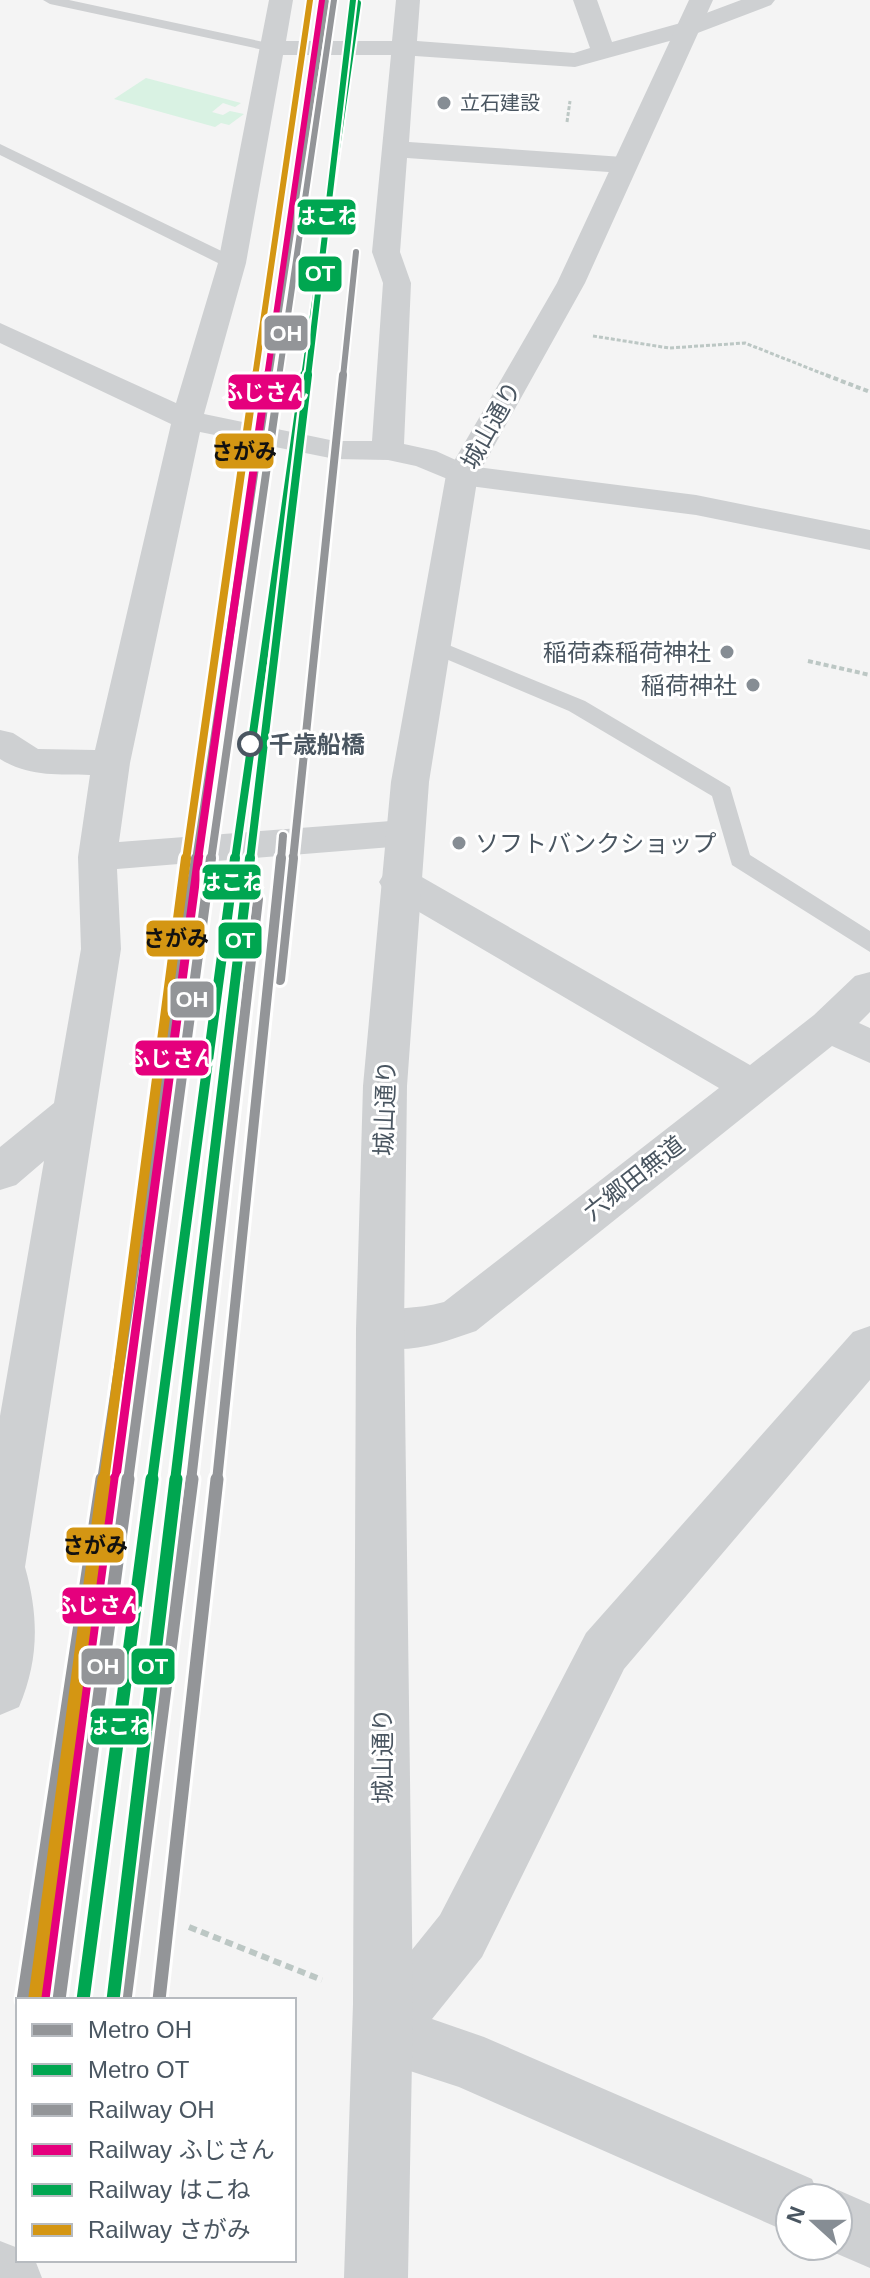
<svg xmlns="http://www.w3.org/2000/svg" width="870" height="2278" font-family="Arial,'Noto Sans JP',sans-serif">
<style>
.green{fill:#d9f2e3}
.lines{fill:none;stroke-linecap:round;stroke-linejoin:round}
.path-far2{stroke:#bcc7c4;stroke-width:3;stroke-dasharray:4 2;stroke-linecap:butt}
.path-far1{stroke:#bcc7c4;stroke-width:4;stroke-dasharray:5 3;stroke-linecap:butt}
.path{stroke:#bcc7c4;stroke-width:6;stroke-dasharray:8 5;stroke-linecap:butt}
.service{fill:#ced0d2;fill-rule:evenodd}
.minor{fill:#ced0d2;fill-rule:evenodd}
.tertiary{fill:#ced0d2;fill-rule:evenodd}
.rail-1-far3-casing{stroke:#fff;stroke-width:10}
.rail-1-far2-casing{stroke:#fff;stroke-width:13}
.rail-1-far1-casing{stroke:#fff;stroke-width:16}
.rail-1-casing{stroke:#fff;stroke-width:19}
.rail-2-far3-casing{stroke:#fff;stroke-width:10}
.rail-2-far2-casing{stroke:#fff;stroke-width:13}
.rail-2-far1-casing{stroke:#fff;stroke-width:16}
.rail-2-casing{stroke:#fff;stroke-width:19}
.rail-3-far3-casing{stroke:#fff;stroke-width:10}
.rail-3-far2-casing{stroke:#fff;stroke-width:13}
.rail-3-far1-casing{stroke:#fff;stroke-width:16}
.rail-3-casing{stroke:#fff;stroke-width:19}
.rail-4-far3-casing{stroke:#fff;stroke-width:10}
.rail-4-far2-casing{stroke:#fff;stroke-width:13}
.rail-4-far1-casing{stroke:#fff;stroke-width:16}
.rail-4-casing{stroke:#fff;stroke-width:19}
.rail-1-far3{stroke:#939598;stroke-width:6}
.rail-1-far2{stroke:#939598;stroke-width:8}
.rail-1-far1{stroke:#939598;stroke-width:10}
.rail-1{stroke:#939598;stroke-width:13}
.rail-2-far3{stroke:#e5007d;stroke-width:6}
.rail-2-far2{stroke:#e5007d;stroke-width:8}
.rail-2-far1{stroke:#e5007d;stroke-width:10}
.rail-2{stroke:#e5007d;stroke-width:13}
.rail-3-far3{stroke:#00a651;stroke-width:6}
.rail-3-far2{stroke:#00a651;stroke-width:8}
.rail-3-far1{stroke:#00a651;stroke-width:10}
.rail-3{stroke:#00a651;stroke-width:13}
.rail-4-far3{stroke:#d49613;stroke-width:6}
.rail-4-far2{stroke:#d49613;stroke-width:8}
.rail-4-far1{stroke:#d49613;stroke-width:10}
.rail-4{stroke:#d49613;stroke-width:13}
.metro-1-far3-casing{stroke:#fff;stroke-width:10}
.metro-1-far2-casing{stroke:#fff;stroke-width:13}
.metro-1-far1-casing{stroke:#fff;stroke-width:16}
.metro-1-casing{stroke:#fff;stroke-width:19}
.metro-2-far3-casing{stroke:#fff;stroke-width:10}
.metro-2-far2-casing{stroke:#fff;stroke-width:13}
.metro-2-far1-casing{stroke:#fff;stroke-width:16}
.metro-2-casing{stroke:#fff;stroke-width:19}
.metro-1-far3{stroke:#939598;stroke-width:6}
.metro-1-far2{stroke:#939598;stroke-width:8}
.metro-1-far1{stroke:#939598;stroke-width:10}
.metro-1{stroke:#939598;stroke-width:13}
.metro-2-far3{stroke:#00a650;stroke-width:6}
.metro-2-far2{stroke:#00a650;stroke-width:8}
.metro-2-far1{stroke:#00a650;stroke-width:10}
.metro-2{stroke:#00a650;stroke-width:13}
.poi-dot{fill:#868d94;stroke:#fff;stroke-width:3}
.stop-dot{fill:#fff;stroke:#4a5661;stroke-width:4}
.labels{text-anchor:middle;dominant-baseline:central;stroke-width:6;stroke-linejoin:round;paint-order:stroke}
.far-poi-label{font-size:20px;fill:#4a5661;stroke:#fff;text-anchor:start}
.street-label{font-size:24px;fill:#4a5661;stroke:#fff}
.poi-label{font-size:24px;fill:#4a5661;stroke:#fff;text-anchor:end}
.stop-label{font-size:24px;font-weight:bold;fill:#4a5661;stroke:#fff;text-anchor:start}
.line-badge{stroke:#fff;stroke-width:3}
.badge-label{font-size:22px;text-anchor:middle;font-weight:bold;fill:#fff}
.pale-badge-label{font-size:22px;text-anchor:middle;font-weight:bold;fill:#111}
</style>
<rect width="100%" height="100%" fill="#f4f4f4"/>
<polygon class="green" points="146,78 241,103 235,107 223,103 212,112 223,115 230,111 244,114 229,125 221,123 215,127 114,99"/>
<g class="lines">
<g class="path-far2">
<polyline points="567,122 570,101"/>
<polyline points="593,336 669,348 745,343 831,377"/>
</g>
<g class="path-far1">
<polyline points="826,375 870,392"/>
<polyline points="808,661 870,675"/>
</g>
<polyline class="path" points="189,1927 322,1980"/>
<g class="service">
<polygon points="43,0 69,0 273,44 280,48 273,52 50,4"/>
<polygon points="0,144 238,259 240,263 232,268 226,267 0,155"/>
<polygon points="434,639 585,701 730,787 750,855 870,931 870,952 732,865 712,796 569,711 427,651 424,646"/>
</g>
<g class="minor">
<path d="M 269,0 L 293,0 L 286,41 L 392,41 L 396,0 L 420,0 L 417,41 L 574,53 L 590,48 L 573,0 L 597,0 L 612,42 L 677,24 L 741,0 L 775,0 L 771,5 L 695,34 L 575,67 L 415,56 L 409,142 L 623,157 L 632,159 L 636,165 L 632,171 L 623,173 L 407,158 L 400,252 L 411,283 L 404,444 L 436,451 L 469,466 L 696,495 L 870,530 L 870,550 L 696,515 L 462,485 L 416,466 L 388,460 L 335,459 L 200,432 L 130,763 L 119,842 L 404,820 L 418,824 L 423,833 L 418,842 L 404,846 L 117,869 L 121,949 L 25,1567 C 39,1617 39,1660 19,1707 L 0,1715 L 0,1416 L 44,1161 L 16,1185 L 0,1190 L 0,1147 L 54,1103 L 81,949 L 78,857 L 90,775 C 57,774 29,777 0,759 L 0,730 L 13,733 L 38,749 L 95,750 L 171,424 L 0,343 L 0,323 L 176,403 L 218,263 ZM 283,55 L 391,55 L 372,252 L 383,283 L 372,441 L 335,441 L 204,414 L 246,263 Z"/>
<path d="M 399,868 L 413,872 L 750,1065 L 814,1015 L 855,976 L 870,972 L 870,1012 L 859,1023 L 870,1028 L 870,1063 L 832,1046 L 476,1331 C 439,1344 402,1357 363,1343 L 356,1329 L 363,1315 C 390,1306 417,1310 444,1302 L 719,1088 L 385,892 L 379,882 L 385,872 Z"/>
<polygon points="870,1326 870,1380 624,1669 482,1957 432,2019 484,2037 812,2179 820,2198 838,2190 870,2204 870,2268 819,2246 838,2246 838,2198 790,2198 790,2233 459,2087 361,2055 352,2034 361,2013 440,1915 586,1633 853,1332"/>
</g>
<g class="tertiary">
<polygon points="689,0 713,0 585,283 478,475 429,782 407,1086 404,1329 413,2004 408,2278 344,2278 353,2004 356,1329 363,1086 391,782 446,475 557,283"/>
<polygon points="0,2241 18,2248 18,2260 35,2260 42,2278 0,2278"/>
</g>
<defs>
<g id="rail-1-far3">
<polyline points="269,377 326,2"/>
<polyline points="343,377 356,252"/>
</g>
<g id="rail-1-far2">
<polyline points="196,860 269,375"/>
<polyline points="293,860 343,375"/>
</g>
<g id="rail-1-far1">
<polyline points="280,980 293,858"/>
<polyline points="102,1481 196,858"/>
<polyline points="191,1481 258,899"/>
</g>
<g id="rail-1">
<polyline points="23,2000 102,1479"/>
<polyline points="125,2000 192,1479"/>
</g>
<polyline id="rail-2-far3" points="267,377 322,0"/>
<polyline id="rail-2-far2" points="198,860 267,375"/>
<polyline id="rail-2-far1" points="116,1481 199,858"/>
<polyline id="rail-2" points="47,1998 116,1479"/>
<polyline id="rail-3-far3" points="304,377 358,3"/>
<polyline id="rail-3-far2" points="235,860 304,375"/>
<polyline id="rail-3-far1" points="152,1481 235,858"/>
<polyline id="rail-3" points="83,2000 152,1479"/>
<polyline id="rail-4-far3" points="255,377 310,0"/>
<polyline id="rail-4-far2" points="186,860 255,375"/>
<polyline id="rail-4-far1" points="104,1481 186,858"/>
<polyline id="rail-4" points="35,1997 104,1479"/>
</defs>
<use href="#rail-1-far3" class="rail-1-far3-casing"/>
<use href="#rail-1-far2" class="rail-1-far2-casing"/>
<use href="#rail-1-far1" class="rail-1-far1-casing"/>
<use href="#rail-1" class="rail-1-casing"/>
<use href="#rail-2-far3" class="rail-2-far3-casing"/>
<use href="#rail-2-far2" class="rail-2-far2-casing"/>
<use href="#rail-2-far1" class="rail-2-far1-casing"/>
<use href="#rail-2" class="rail-2-casing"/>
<use href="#rail-3-far3" class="rail-3-far3-casing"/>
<use href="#rail-3-far2" class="rail-3-far2-casing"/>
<use href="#rail-3-far1" class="rail-3-far1-casing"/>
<use href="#rail-3" class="rail-3-casing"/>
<use href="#rail-4-far3" class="rail-4-far3-casing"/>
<use href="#rail-4-far2" class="rail-4-far2-casing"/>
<use href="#rail-4-far1" class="rail-4-far1-casing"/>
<use href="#rail-4" class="rail-4-casing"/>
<use href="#rail-1-far3" class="rail-1-far3"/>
<use href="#rail-1-far2" class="rail-1-far2"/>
<use href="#rail-1-far1" class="rail-1-far1"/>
<use href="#rail-1" class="rail-1"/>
<use href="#rail-2-far3" class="rail-2-far3"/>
<use href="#rail-2-far2" class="rail-2-far2"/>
<use href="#rail-2-far1" class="rail-2-far1"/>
<use href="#rail-2" class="rail-2"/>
<use href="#rail-3-far3" class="rail-3-far3"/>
<use href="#rail-3-far2" class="rail-3-far2"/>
<use href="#rail-3-far1" class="rail-3-far1"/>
<use href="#rail-3" class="rail-3"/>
<use href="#rail-4-far3" class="rail-4-far3"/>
<use href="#rail-4-far2" class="rail-4-far2"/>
<use href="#rail-4-far1" class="rail-4-far1"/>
<use href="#rail-4" class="rail-4"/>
<defs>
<polyline id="metro-1-far3" points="279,377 334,0"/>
<g id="metro-1-far2">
<polyline points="211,860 280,375"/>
<polyline points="281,860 283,836"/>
</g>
<g id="metro-1-far1">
<polyline points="128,1481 211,858"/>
<polyline points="217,1481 281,858"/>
</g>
<g id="metro-1">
<polyline points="59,2000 128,1479"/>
<polyline points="159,2000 217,1479"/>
</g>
<polyline id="metro-2-far3" points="308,377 353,0"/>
<polyline id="metro-2-far2" points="250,860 308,375"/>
<polyline id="metro-2-far1" points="175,1481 250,858"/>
<polyline id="metro-2" points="113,2000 176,1479"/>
</defs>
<use href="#metro-1-far3" class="metro-1-far3-casing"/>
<use href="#metro-1-far2" class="metro-1-far2-casing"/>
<use href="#metro-1-far1" class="metro-1-far1-casing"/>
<use href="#metro-1" class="metro-1-casing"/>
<use href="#metro-2-far3" class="metro-2-far3-casing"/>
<use href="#metro-2-far2" class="metro-2-far2-casing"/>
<use href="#metro-2-far1" class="metro-2-far1-casing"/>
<use href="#metro-2" class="metro-2-casing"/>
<use href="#metro-1-far3" class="metro-1-far3"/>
<use href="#metro-1-far2" class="metro-1-far2"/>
<use href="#metro-1-far1" class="metro-1-far1"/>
<use href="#metro-1" class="metro-1"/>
<use href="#metro-2-far3" class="metro-2-far3"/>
<use href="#metro-2-far2" class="metro-2-far2"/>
<use href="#metro-2-far1" class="metro-2-far1"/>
<use href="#metro-2" class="metro-2"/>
</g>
<g class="poi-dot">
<circle cx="444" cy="103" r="8"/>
<circle cx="727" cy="652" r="8"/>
<circle cx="753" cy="685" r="8"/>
<circle cx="459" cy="843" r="8"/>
</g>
<circle class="stop-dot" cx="250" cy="744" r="11"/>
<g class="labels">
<g class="far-poi-label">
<text x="460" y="103">立石建設</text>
</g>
<g class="street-label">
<text transform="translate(491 425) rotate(-61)">城山通り</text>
<text transform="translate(385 1108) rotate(-88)">城山通り</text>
<text transform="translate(634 1178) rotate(-38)">六郷田無道</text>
<text transform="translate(382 1756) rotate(-90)">城山通り</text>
</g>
<g class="poi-label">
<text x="711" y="652">稲荷森稲荷神社</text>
<text x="737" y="685">稲荷神社</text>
<text x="475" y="843" text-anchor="start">ソフトバンクショップ</text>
</g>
<g class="stop-label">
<text x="269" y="744">千歳船橋</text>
</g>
</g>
<g class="line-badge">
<rect x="296" y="198" width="61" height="38" rx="8" fill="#00a651"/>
<rect x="297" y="255" width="46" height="38" rx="8" fill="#00a650"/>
<rect x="263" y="314" width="46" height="38" rx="8" fill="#939598"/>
<rect x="227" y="373" width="76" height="38" rx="8" fill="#e5007d"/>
<rect x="214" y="432" width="61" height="38" rx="8" fill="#d49613"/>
<rect x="201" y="863" width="61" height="38" rx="8" fill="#00a651"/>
<rect x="145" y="919" width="61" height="39" rx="8" fill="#d49613"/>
<rect x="217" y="921" width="46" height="39" rx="8" fill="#00a650"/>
<rect x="169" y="980" width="46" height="39" rx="8" fill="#939598"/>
<rect x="134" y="1039" width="76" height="38" rx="8" fill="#e5007d"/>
<rect x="65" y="1526" width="60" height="38" rx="8" fill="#d49613"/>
<rect x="61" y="1586" width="76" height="39" rx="8" fill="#e5007d"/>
<rect x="80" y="1647" width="46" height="39" rx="8" fill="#939598"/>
<rect x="130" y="1647" width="46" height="39" rx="8" fill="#00a650"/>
<rect x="89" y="1707" width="61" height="39" rx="8" fill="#00a651"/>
</g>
<g class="badge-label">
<text x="327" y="224">はこね</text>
<text x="320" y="281">OT</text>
<text x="286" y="341">OH</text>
<text x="265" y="400">ふじさん</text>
<text x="232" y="890">はこね</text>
<text x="240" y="948">OT</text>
<text x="192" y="1007">OH</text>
<text x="172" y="1066">ふじさん</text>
<text x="99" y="1613">ふじさん</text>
<text x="103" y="1674">OH</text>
<text x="153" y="1674">OT</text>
<text x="119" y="1734">はこね</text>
</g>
<g class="pale-badge-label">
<text x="244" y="459">さがみ</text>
<text x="176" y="946">さがみ</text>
<text x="95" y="1553">さがみ</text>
</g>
<rect x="16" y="1998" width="280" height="264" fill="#ffffff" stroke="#b7bbc0" stroke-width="2"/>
<rect x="32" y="2024" width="40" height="12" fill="#939598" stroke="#b7bbc0" stroke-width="2"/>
<text x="88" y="2038" font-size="24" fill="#4a5661">Metro OH</text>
<rect x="32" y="2064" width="40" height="12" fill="#00a650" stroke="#b7bbc0" stroke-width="2"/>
<text x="88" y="2078" font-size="24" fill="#4a5661">Metro OT</text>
<rect x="32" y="2104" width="40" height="12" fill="#939598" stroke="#b7bbc0" stroke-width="2"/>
<text x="88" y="2118" font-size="24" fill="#4a5661">Railway OH</text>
<rect x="32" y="2144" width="40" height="12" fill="#e5007d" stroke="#b7bbc0" stroke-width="2"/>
<text x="88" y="2158" font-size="24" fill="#4a5661">Railway ふじさん</text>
<rect x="32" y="2184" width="40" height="12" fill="#00a651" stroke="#b7bbc0" stroke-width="2"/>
<text x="88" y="2198" font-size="24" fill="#4a5661">Railway はこね</text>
<rect x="32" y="2224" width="40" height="12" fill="#d49613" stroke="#b7bbc0" stroke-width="2"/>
<text x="88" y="2238" font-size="24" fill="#4a5661">Railway さがみ</text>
<g transform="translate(814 2222) rotate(291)"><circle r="38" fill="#ffffff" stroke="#b7bbc0" stroke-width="2"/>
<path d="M0-6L14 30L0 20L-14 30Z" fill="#868d94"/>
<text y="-12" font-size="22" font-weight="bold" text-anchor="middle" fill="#4a5661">N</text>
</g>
</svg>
